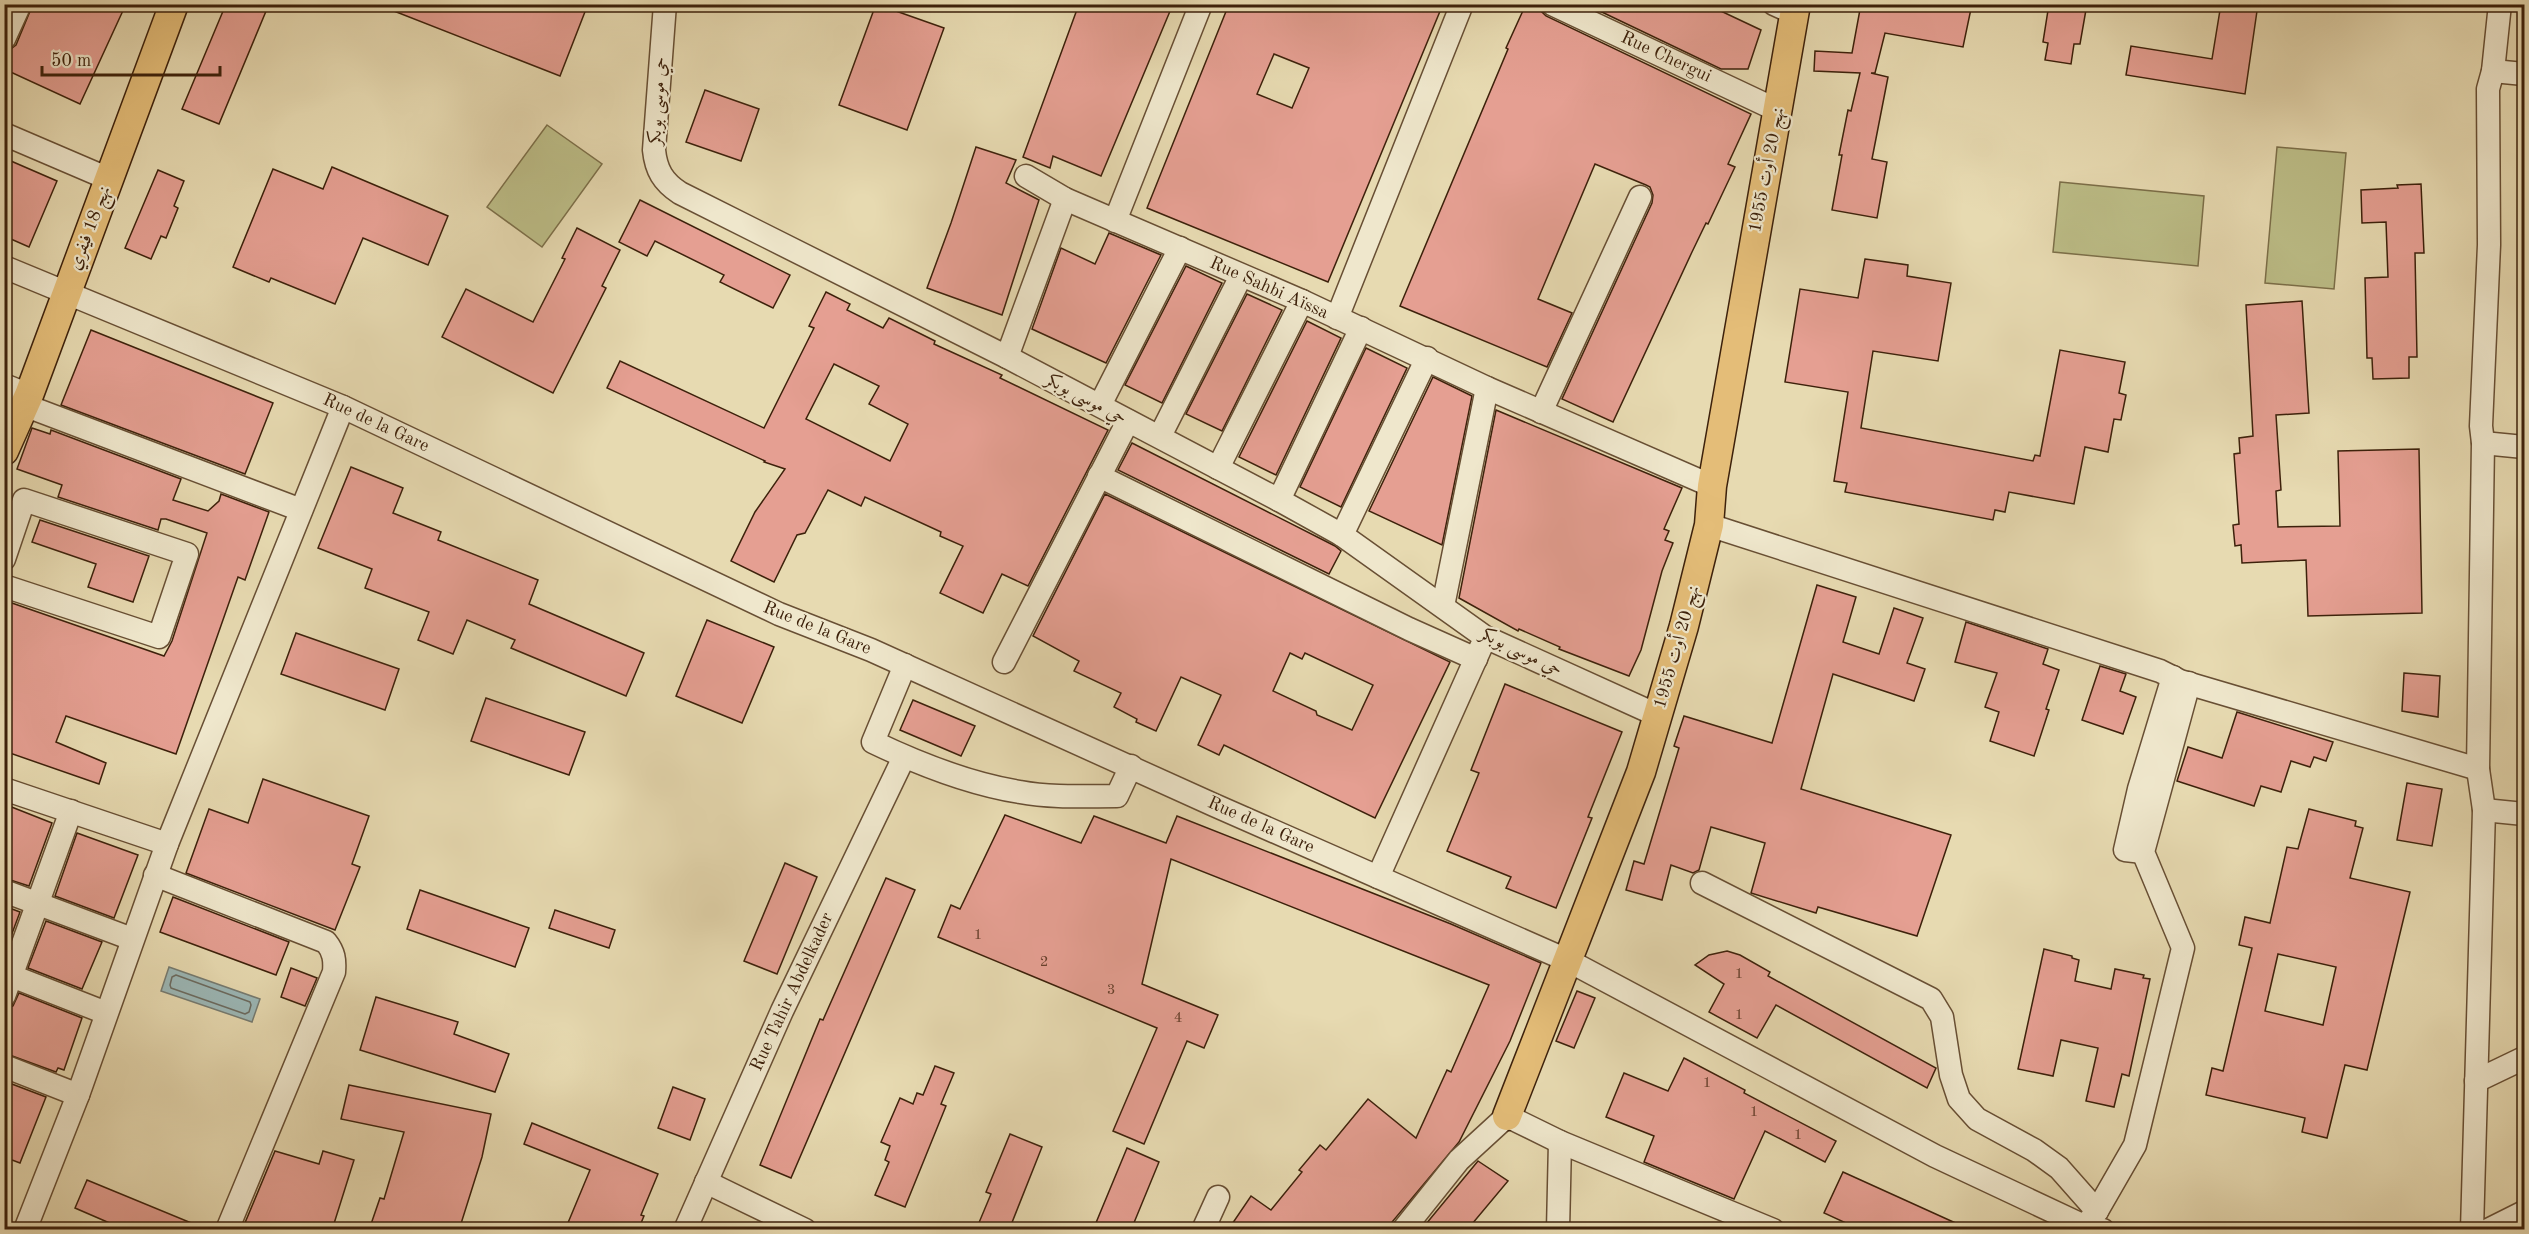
<svg xmlns="http://www.w3.org/2000/svg" width="2529" height="1234" font-family="'Old Standard TT',Amiri,serif">
<style>
.green{fill:#bcbd87;stroke:#7c6f49;stroke-width:1.5}
.water{fill:#9cb8b7;stroke:#767c72;stroke-width:1.5}
.lines{fill:none;stroke-linecap:round;stroke-linejoin:round}
.shore{stroke:#6c6c61;stroke-width:1.5}
.building{fill:#e59f92;stroke:#3d210b;stroke-width:1.5;fill-rule:evenodd}
.minor-casing{stroke:#684f34;stroke-width:25}
.major-casing{stroke:#3d210b;stroke-width:31}
.minor{stroke:#efe7cc;stroke-width:22}
.major{stroke:#e4bd78;stroke-width:28}
.labels{text-anchor:middle;dominant-baseline:central;stroke-width:4.5;stroke-linejoin:round;paint-order:stroke}
.number-label{font-size:15px;fill:#67402d}
.street-label{font-size:18px;fill:#3d210b;stroke:#efe7cc}
</style>
<rect width="100%" height="100%" fill="#e7dab1"/>
<filter id="stains"><feTurbulence type="fractalNoise" baseFrequency=".00333" numOctaves="4"/><feColorMatrix values="0 0 0 0 .2 0 0 0 0 .09 0 0 0 0 .02 0 0 0 .5 -.17"/></filter>
<radialGradient id="worn" r=".72"><stop offset=".6" stop-color="#630" stop-opacity="0"/><stop offset="1" stop-color="#630" stop-opacity=".3"/></radialGradient>
<g class="green">
<polygon points="547,125 602,164 542,247 487,207"/>
<polygon points="2277,147 2346,153 2334,289 2265,283"/>
<polygon points="2060,182 2204,196 2198,266 2053,252"/>
</g>
<polygon class="water" points="169,967 260,999 252,1022 161,991"/>
<g class="lines">
<polygon class="shore" points="176,975 250,1002 251,1005 249,1012 245,1014 171,988 170,985 172,977"/>
</g>
<g class="building">
<polygon points="33,4 126,4 80,104 4,69 4,54 16,45"/>
<polygon points="226,4 269,4 219,124 182,109"/>
<polygon points="376,4 588,4 560,76"/>
<polygon points="876,4 944,28 907,130 839,105"/>
<polygon points="1079,4 1173,4 1101,176 1053,156 1050,168 1023,157"/>
<path d="M 1229,4 L 1443,4 L 1328,282 L 1147,208 ZM 1274,54 L 1309,68 L 1292,108 L 1257,94 Z"/>
<polygon points="1526,4 1539,4 1541,11 1546,16 1751,114 1728,164 1735,167 1708,224 1706,223 1692,252 1613,422 1562,399 1652,203 1653,195 1650,187 1646,185 1595,164 1538,299 1572,313 1547,367 1400,306 1508,49 1506,48"/>
<polygon points="1585,4 1706,4 1761,30 1748,69 1721,69"/>
<polygon points="1861,4 1972,4 1963,47 1885,33 1875,73 1871,73 1888,77 1872,159 1887,162 1877,218 1832,210 1842,155 1839,155 1848,110 1851,111 1860,73 1814,71 1815,51 1852,53"/>
<polygon points="2049,4 2087,4 2080,44 2074,44 2071,64 2045,60 2048,43 2043,42"/>
<polygon points="2221,4 2258,4 2245,94 2126,75 2131,46 2212,59"/>
<polygon points="705,90 759,109 741,161 686,142"/>
<polygon points="976,147 1016,160 1006,183 1039,200 1002,315 927,288 951,223"/>
<polygon points="4,158 57,181 29,247 4,236"/>
<polygon points="332,167 448,216 428,265 363,238 335,304 271,278 269,282 233,267 273,169 323,189"/>
<polygon points="158,170 184,181 174,206 178,208 166,238 161,236 151,259 125,248"/>
<polygon points="2421,184 2424,253 2415,253 2417,357 2409,357 2409,378 2373,379 2372,358 2367,358 2365,278 2388,277 2386,222 2362,223 2361,190 2398,188 2397,185"/>
<polygon points="640,200 790,275 773,308 720,282 724,275 655,241 647,256 619,242"/>
<polygon points="577,228 620,250 602,286 606,288 553,393 442,337 466,289 533,322 565,259 562,258"/>
<polygon points="1109,233 1161,255 1106,363 1032,329 1061,248 1095,264"/>
<polygon points="1865,259 1908,265 1907,276 1951,283 1938,361 1873,351 1861,428 2033,461 2035,455 2040,456 2060,350 2125,362 2119,393 2126,395 2121,420 2114,419 2108,452 2085,447 2074,504 2009,492 2005,512 1995,510 1993,520 1845,492 1847,483 1834,481 1848,392 1785,382 1800,289 1858,298"/>
<polygon points="1186,266 1222,283 1162,403 1125,385"/>
<path d="M 826,292 L 850,304 L 847,310 L 883,328 L 889,318 L 935,341 L 934,344 L 1002,375 L 1000,378 L 1108,430 L 1028,586 L 1002,574 L 983,613 L 940,593 L 963,546 L 940,536 L 941,532 L 865,497 L 861,506 L 828,490 L 805,533 L 797,535 L 774,582 L 731,561 L 755,512 L 785,469 L 764,462 L 765,461 L 607,388 L 620,361 L 764,428 L 814,328 L 809,326 ZM 834,364 L 879,386 L 869,404 L 908,424 L 890,461 L 806,419 Z"/>
<polygon points="1247,294 1282,310 1222,431 1186,414"/>
<polygon points="2302,301 2309,413 2276,415 2281,490 2276,491 2278,527 2340,526 2338,451 2419,449 2422,613 2308,616 2306,560 2242,563 2241,545 2235,546 2233,525 2239,524 2234,454 2240,453 2239,438 2253,436 2246,305"/>
<polygon points="1307,321 1341,338 1276,475 1239,457"/>
<polygon points="91,330 273,403 245,474 61,405"/>
<polygon points="1366,348 1407,368 1341,507 1300,487"/>
<polygon points="1433,377 1472,396 1442,545 1369,511"/>
<polygon points="1496,410 1682,488 1664,529 1669,531 1665,540 1673,543 1662,571 1641,650 1629,676 1559,649 1560,647 1519,629 1518,631 1459,598"/>
<polygon points="32,428 50,434 51,430 181,479 173,500 208,511 219,501 221,494 269,512 245,580 238,577 176,754 66,716 56,742 106,763 99,784 4,751 4,615 9,602 164,656 172,641 207,533 166,519 161,519 158,530 58,497 62,485 17,469"/>
<polygon points="1132,443 1335,546 1341,551 1329,574 1118,470"/>
<polygon points="351,467 403,488 393,513 441,532 438,540 538,580 529,604 644,653 626,696 511,648 515,640 467,620 453,654 418,640 429,612 365,588 372,569 318,548"/>
<path d="M 1105,494 L 1450,662 L 1375,818 L 1224,745 L 1219,755 L 1198,745 L 1221,695 L 1181,677 L 1156,731 L 1136,722 L 1137,719 L 1114,707 L 1121,693 L 1074,671 L 1079,661 L 1033,636 ZM 1290,653 L 1302,659 L 1305,653 L 1373,685 L 1352,730 L 1317,715 L 1316,711 L 1273,691 Z"/>
<polygon points="40,520 149,556 133,602 88,587 96,564 32,542"/>
<polygon points="1817,585 1856,597 1843,642 1879,654 1894,608 1923,618 1907,663 1925,669 1914,701 1833,674 1801,789 1951,835 1917,936 1818,907 1816,913 1751,893 1765,843 1711,827 1699,870 1693,873 1671,865 1662,900 1626,890 1634,861 1644,864 1679,748 1674,746 1684,716 1772,743"/>
<polygon points="707,620 774,647 742,723 676,696"/>
<polygon points="1966,622 2048,649 2043,664 2059,670 2046,709 2049,710 2034,756 1990,741 1999,712 1985,707 1997,673 1955,662"/>
<polygon points="296,633 399,669 385,710 281,674"/>
<polygon points="2100,666 2126,674 2120,691 2136,697 2123,734 2082,720"/>
<polygon points="2404,673 2440,676 2438,717 2402,711"/>
<polygon points="1505,684 1622,732 1588,817 1592,818 1556,908 1506,888 1511,877 1447,851 1479,773 1471,770"/>
<polygon points="486,698 585,732 569,775 471,741"/>
<polygon points="913,700 975,726 961,756 900,730"/>
<polygon points="2237,712 2333,742 2326,761 2314,757 2310,767 2291,761 2281,792 2261,786 2254,806 2177,781 2188,747 2222,758"/>
<polygon points="263,779 369,816 352,864 360,867 335,930 186,873 209,809 248,823"/>
<polygon points="2407,783 2442,789 2432,846 2397,840"/>
<polygon points="4,804 52,823 29,886 4,878"/>
<path d="M 2309,809 L 2356,821 L 2355,826 L 2363,828 L 2350,878 L 2410,892 L 2367,1070 L 2345,1065 L 2327,1138 L 2302,1132 L 2305,1118 L 2206,1095 L 2212,1068 L 2223,1071 L 2252,948 L 2239,945 L 2245,917 L 2270,923 L 2287,847 L 2298,849 ZM 2278,954 L 2336,967 L 2323,1025 L 2265,1011 Z"/>
<polygon points="1005,815 1081,843 1094,816 1166,843 1177,816 1451,924 1541,963 1510,1041 1459,1142 1392,1222 1390,1230 1228,1230 1251,1196 1271,1210 1302,1172 1299,1170 1320,1145 1326,1150 1368,1099 1416,1138 1447,1070 1451,1072 1489,985 1171,859 1142,984 1218,1015 1204,1048 1187,1041 1144,1144 1113,1131 1157,1028 938,937 951,905 960,909"/>
<polygon points="77,833 138,855 114,918 55,896"/>
<polygon points="785,863 817,877 777,974 744,961"/>
<polygon points="886,878 915,890 791,1178 760,1165 820,1019 823,1020"/>
<polygon points="420,890 529,928 515,967 407,929"/>
<polygon points="173,897 289,942 276,975 160,932"/>
<polygon points="4,906 20,912 4,955"/>
<polygon points="555,910 615,930 609,948 549,928"/>
<polygon points="46,921 102,942 82,989 28,968"/>
<polygon points="2044,949 2072,956 2072,958 2079,960 2075,981 2111,989 2115,969 2144,975 2143,978 2150,979 2129,1076 2122,1074 2114,1107 2086,1101 2098,1048 2061,1040 2053,1076 2018,1069"/>
<polygon points="1727,951 1740,955 1770,972 1768,976 1936,1068 1927,1088 1776,1005 1757,1038 1709,1012 1724,984 1695,965 1709,955"/>
<polygon points="291,968 317,978 305,1006 281,997"/>
<polygon points="1577,991 1595,998 1574,1048 1556,1041"/>
<polygon points="19,993 82,1018 64,1070 58,1068 56,1072 4,1053 4,1009 13,1006"/>
<polygon points="376,997 458,1022 454,1034 509,1054 495,1092 360,1050"/>
<polygon points="1684,1058 1745,1090 1744,1093 1836,1141 1825,1162 1765,1131 1734,1199 1644,1162 1654,1136 1606,1117 1624,1073 1668,1091"/>
<polygon points="935,1066 954,1073 941,1104 946,1106 905,1207 875,1195 889,1162 885,1160 890,1146 881,1142 900,1098 913,1104 917,1093 923,1095"/>
<polygon points="4,1081 46,1097 20,1163 4,1157"/>
<polygon points="349,1085 491,1114 482,1157 459,1230 369,1230 380,1198 384,1199 404,1132 341,1119"/>
<polygon points="673,1087 705,1099 690,1140 658,1128"/>
<polygon points="532,1123 658,1174 641,1215 644,1216 638,1230 565,1230 590,1170 524,1144"/>
<polygon points="1010,1134 1042,1147 1009,1230 990,1230 978,1225 991,1194 986,1192"/>
<polygon points="1127,1148 1159,1162 1131,1230 1093,1230"/>
<polygon points="275,1151 319,1164 323,1151 354,1160 332,1230 242,1230"/>
<polygon points="1478,1161 1508,1181 1467,1230 1421,1230"/>
<polygon points="1843,1172 1971,1230 1861,1230 1824,1213"/>
<polygon points="87,1180 206,1229 206,1230 125,1230 105,1221 75,1208"/>
</g>
<g class="lines">
<defs>
<g id="minor">
<path d="M 665,4 L 654,150 C 656,170 663,182 680,193 L 1007,357 L 1279,500 L 1342,535 L 1485,637 L 1657,715"/>
<polyline points="1552,4 1779,111"/>
<polyline points="1774,4 1794,13"/>
<polyline points="4,39 20,4"/>
<polyline points="2493,71 2524,74"/>
<polyline points="4,134 109,179"/>
<polyline points="1026,176 1065,199 1302,301 1487,388 1712,486"/>
<polyline points="1115,221 1201,4"/>
<polyline points="4,267 343,407 779,614 871,650 1214,805 1569,961 1935,1156 2084,1226 2103,1230"/>
<polyline points="1337,318 1462,4"/>
<polyline points="1007,357 1065,199"/>
<polyline points="4,385 29,395"/>
<polyline points="24,405 301,510"/>
<polyline points="1100,405 1180,248"/>
<polyline points="1541,412 1640,197"/>
<polyline points="1160,436 1241,276"/>
<polyline points="2483,443 2524,447"/>
<polyline points="1218,468 1302,301"/>
<polyline points="1099,476 1409,629 1476,659"/>
<polyline points="1279,500 1361,328"/>
<polyline points="1709,525 2160,671 2180,681 2478,769"/>
<polyline points="1342,535 1427,358"/>
<polyline points="4,559 24,500 187,554 159,637 4,586"/>
<polyline points="1443,606 1487,388"/>
<polyline points="1004,662 1128,421"/>
<path d="M 905,665 L 873,742 C 919,764 969,784 1020,792 C 1052,798 1085,796 1117,796 L 1131,766"/>
<polyline points="4,789 167,844"/>
<polyline points="2484,810 2524,814"/>
<polyline points="2143,852 2125,850 2139,789 2173,677"/>
<path d="M 155,875 L 326,942 C 334,952 335,960 334,972 L 227,1230"/>
<polyline points="1378,877 1481,647"/>
<polyline points="1702,883 1931,999 1942,1017 1951,1075 1959,1099 1977,1119 2034,1150 2059,1168 2097,1211"/>
<polyline points="4,891 132,939"/>
<polyline points="4,973 106,1013"/>
<polyline points="4,996 71,811"/>
<polyline points="4,1066 78,1095"/>
<polyline points="2476,1081 2524,1058"/>
<polyline points="706,1182 805,1230"/>
<polyline points="25,1230 78,1095 167,844 343,407"/>
<polyline points="685,1230 782,1011 904,757"/>
<polyline points="1203,1230 1218,1197"/>
<polyline points="1403,1230 1459,1160 1507,1116 1560,1142 1773,1230"/>
<polyline points="1558,1230 1560,1142"/>
<polyline points="2082,1230 2097,1211 2135,1145 2183,948 2143,852 2189,683"/>
<polyline points="2472,1230 2484,810 2478,769 2483,443 2481,426 2489,245 2488,89 2493,71 2500,4"/>
<polyline points="2488,1230 2524,1212"/>
</g>
<g id="major">
<polyline points="4,451 29,395 174,4"/>
<path d="M 1507,1116 L 1641,772 L 1684,626 L 1709,525 L 1712,486 C 1739,325 1769,165 1796,4"/>
</g>
</defs>
<use href="#minor" class="minor-casing"/>
<use href="#major" class="major-casing"/>
<use href="#minor" class="minor"/>
<use href="#major" class="major"/>
</g>
<g class="labels">
<g class="number-label">
<text x="978" y="935">1</text>
<text x="1044" y="962">2</text>
<text x="1739" y="974">1</text>
<text x="1111" y="990">3</text>
<text x="1739" y="1015">1</text>
<text x="1178" y="1018">4</text>
<text x="1707" y="1083">1</text>
<text x="1754" y="1112">1</text>
<text x="1798" y="1135">1</text>
</g>
<g class="street-label">
<text transform="translate(1666 57) rotate(25)">Rue Chergui</text>
<text transform="translate(658 101) rotate(-86)">حي موسى بوبكر</text>
<text transform="translate(1767 170) rotate(-79)">نهج 20 أوت 1955</text>
<text transform="translate(90 228) rotate(-69)">نهج 18 فيفري</text>
<text transform="translate(1269 288) rotate(24)">Rue Sahbi Aïssa</text>
<text transform="translate(1086 399) rotate(28)">حي موسى بوبكر</text>
<text transform="translate(376 423) rotate(25)">Rue de la Gare</text>
<text transform="translate(817 628) rotate(22)">Rue de la Gare</text>
<text transform="translate(1677 647) rotate(-74)">نهج 20 أوت 1955</text>
<text transform="translate(1521 652) rotate(26)">حي موسى بوبكر</text>
<text transform="translate(1261 825) rotate(24)">Rue de la Gare</text>
<text transform="translate(792 992) rotate(-65)">Rue Tahir Abdelkader</text>
</g>
</g>
<rect width="2529" height="1234" fill="none" stroke="#e7dab1" stroke-width="24"/>
<rect x="6" y="6" width="2517" height="1222" fill="none" stroke="#3d210b" stroke-width="3"/>
<rect x="12" y="12" width="2505" height="1210" fill="none" stroke="#3d210b" stroke-width="1.5"/>
<path d="M42 66v9h178v-9" fill="none" stroke="#3d210b" stroke-width="3"/>
<text x="51" y="66" font-size="18" fill="#3d210b" stroke="#efe7cc" stroke-width="4.5" paint-order="stroke">50 m</text>
<rect width="100%" height="100%" filter="url(#stains)"/>
<rect width="100%" height="100%" fill="url(#worn)"/>
</svg>
